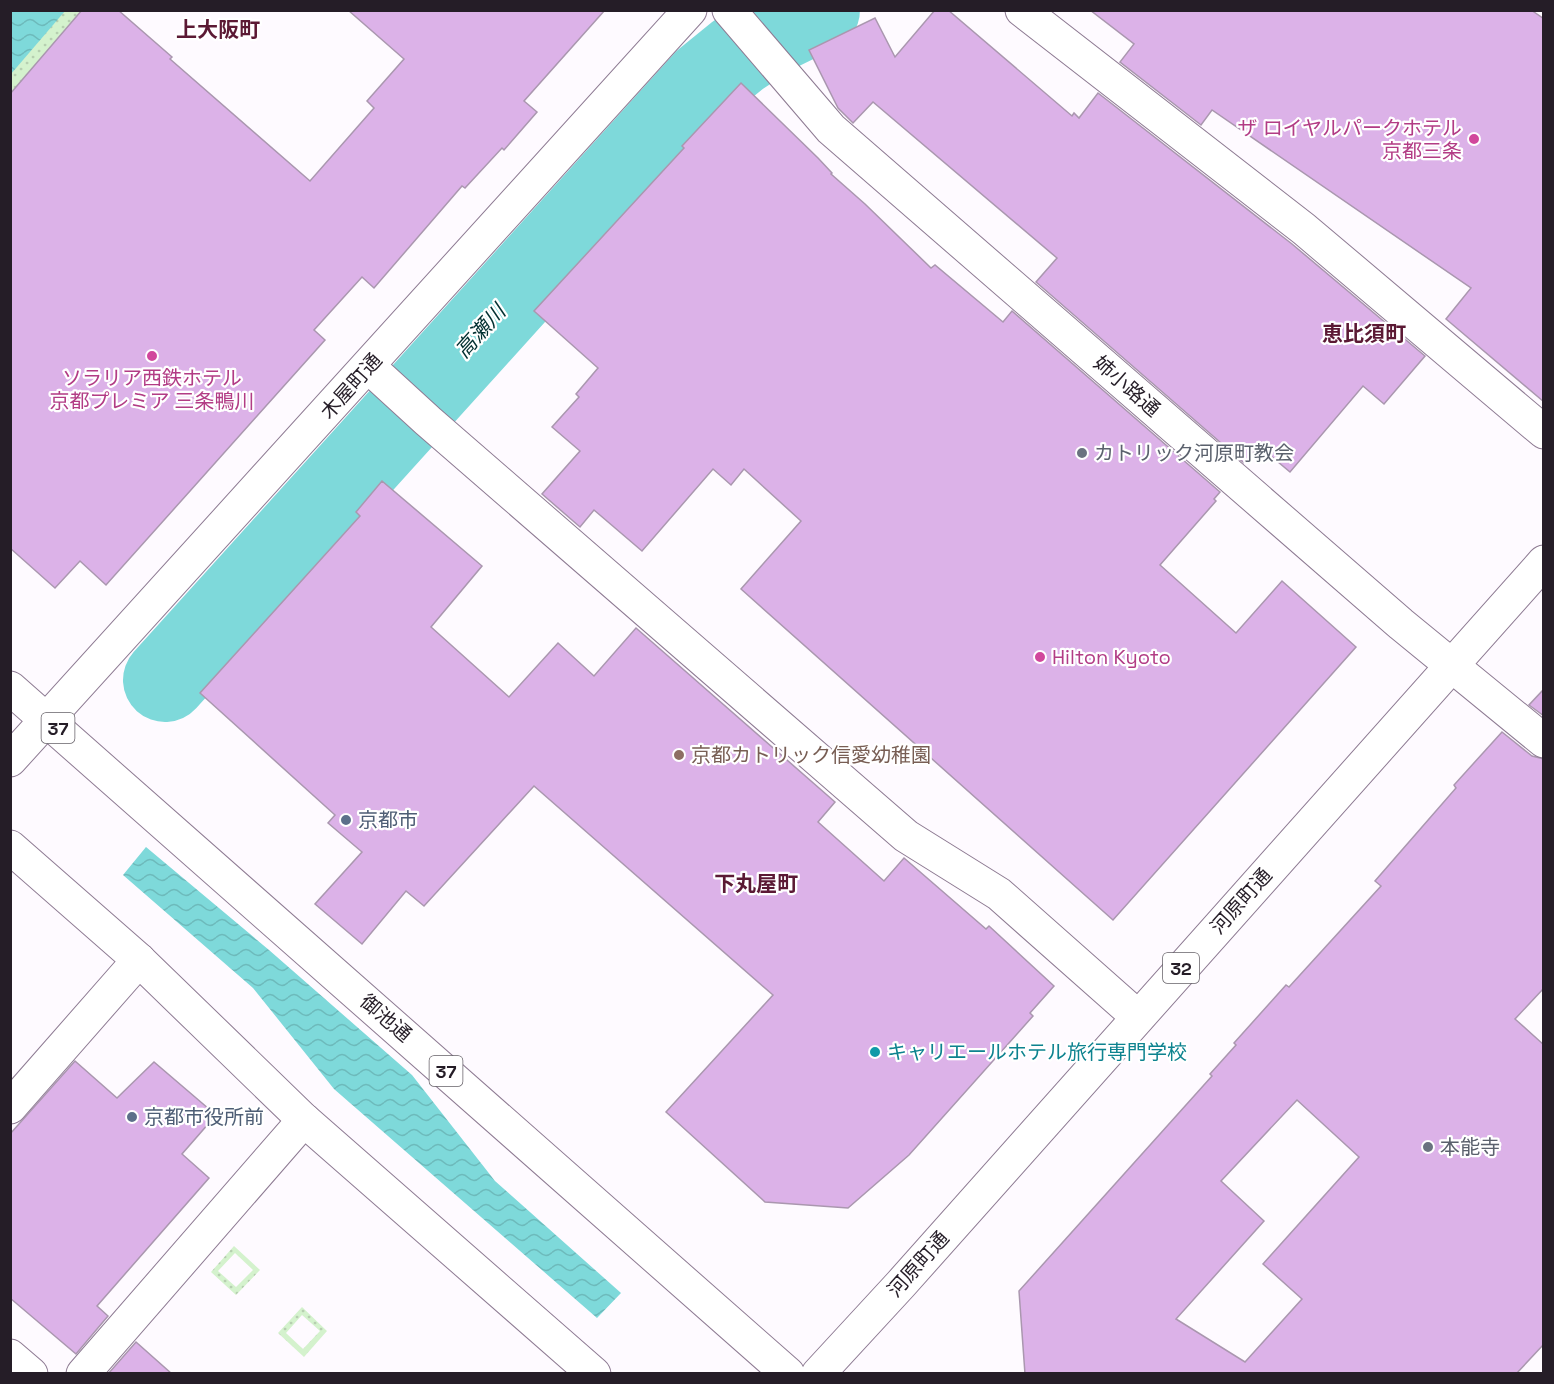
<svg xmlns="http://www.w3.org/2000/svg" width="1554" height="1384" font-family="'Space Grotesk','Noto Sans JP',sans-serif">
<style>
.green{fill:url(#green-dots);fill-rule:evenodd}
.water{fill:url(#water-waves)}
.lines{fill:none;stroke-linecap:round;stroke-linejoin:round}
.river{stroke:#7ed9da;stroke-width:84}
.building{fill:#dcb2e8;stroke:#aa97af;stroke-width:1.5;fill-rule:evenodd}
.minor-casing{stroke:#8e7b93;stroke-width:35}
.major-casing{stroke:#8e7b93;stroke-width:35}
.minor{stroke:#fff;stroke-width:33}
.major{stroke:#fff;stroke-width:33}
.hotel-dot{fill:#d1479c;stroke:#fff;stroke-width:2}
.worship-dot{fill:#6b7280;stroke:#fff;stroke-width:2}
.education-dot{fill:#8d6e63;stroke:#fff;stroke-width:2}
.service-dot{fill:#5c6f8a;stroke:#fff;stroke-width:2}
.culture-dot{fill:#0f9aa8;stroke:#fff;stroke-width:2}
.labels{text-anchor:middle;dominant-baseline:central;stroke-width:4.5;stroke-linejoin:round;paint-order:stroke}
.shield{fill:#fff;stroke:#666168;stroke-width:1.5}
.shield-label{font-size:18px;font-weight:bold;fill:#251d27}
.hotel-label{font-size:20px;fill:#b23c85;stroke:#fff;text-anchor:end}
.street-label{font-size:20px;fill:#251d27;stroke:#fff}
.worship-label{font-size:20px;fill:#5b616d;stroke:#fff;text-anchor:start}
.education-label{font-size:20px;fill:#785e54;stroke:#fff;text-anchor:start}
.service-label{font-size:20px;fill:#4e5e75;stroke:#fff;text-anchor:start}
.culture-label{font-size:20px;fill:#0d838f;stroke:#fff;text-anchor:start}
.neighbourhood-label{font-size:21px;font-weight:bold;fill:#5b1934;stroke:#fff}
.water-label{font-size:21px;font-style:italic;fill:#023031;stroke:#fff}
</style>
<defs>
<pattern id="green-dots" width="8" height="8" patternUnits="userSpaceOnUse" patternTransform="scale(1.5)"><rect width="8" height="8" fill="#d4f2cd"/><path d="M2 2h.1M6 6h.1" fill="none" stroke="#b6cfb0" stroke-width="1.8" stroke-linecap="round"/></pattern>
<pattern id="water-waves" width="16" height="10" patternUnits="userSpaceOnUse" patternTransform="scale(1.5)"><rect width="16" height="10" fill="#7ed9da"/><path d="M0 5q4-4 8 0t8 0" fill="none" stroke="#6dbabb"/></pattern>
</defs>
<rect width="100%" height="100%" fill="#fefaff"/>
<g class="green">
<polygon points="11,11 86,11 11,99"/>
<path d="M 234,1246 L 260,1270 L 236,1295 L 211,1272 ZM 235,1253 L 253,1270 L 236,1287 L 218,1271 Z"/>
<path d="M 302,1307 L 327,1331 L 304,1357 L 278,1333 ZM 302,1315 L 320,1331 L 303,1349 L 286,1333 Z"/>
</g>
<g class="water">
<polygon points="11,10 65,11 11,74 10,11"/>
<polygon points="146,847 269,950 412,1075 495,1181 621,1293 597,1318 334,1089 253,988 123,875"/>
</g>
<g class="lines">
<polyline class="river" points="165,680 706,81 738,55 773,32 818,10"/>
</g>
<g class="building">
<polygon points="82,10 118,10 172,57 170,59 310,181 374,108 367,101 404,59 348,10 605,10 524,101 537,112 504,150 502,148 465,188 462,186 374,288 362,277 314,330 325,340 106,585 80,561 55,588 10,548 10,94"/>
<polygon points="935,10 948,10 1072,116 1074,113 1079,118 1098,93 1292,244 1425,356 1384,404 1363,386 1290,472 1259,446 1244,463 1036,282 1057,258 873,102 853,123 838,108 809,50 875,18 895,57"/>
<polygon points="1090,10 1531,10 1544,19 1544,402 1446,319 1471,288 1212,110 1201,125 1120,62 1134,44"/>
<polygon points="741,83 818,158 832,173 831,174 865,204 931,268 935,265 1003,322 1012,311 1220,492 1214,499 1216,501 1160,565 1236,633 1282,581 1356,647 1113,920 741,589 801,521 744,469 731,485 713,469 642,551 594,510 580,527 542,494 580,451 552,427 579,397 576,394 598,368 534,311 684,148 682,146"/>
<polygon points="382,481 482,566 431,627 509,697 558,643 594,676 636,628 835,802 818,822 884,881 904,858 986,929 989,926 1054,986 1030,1013 1033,1016 909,1155 848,1208 765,1202 666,1112 773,995 534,786 424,906 406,891 362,944 315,904 362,852 328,823 335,815 200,693 360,516 356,512"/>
<polygon points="1544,689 1544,716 1529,705"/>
<path d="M 1502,732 L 1532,756 L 1544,759 L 1544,988 L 1515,1019 L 1544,1045 L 1544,1344 L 1516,1374 L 1025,1374 L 1019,1291 L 1212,1076 L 1210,1074 L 1236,1045 L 1234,1043 L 1286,985 L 1289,987 L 1381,886 L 1375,881 L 1456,788 L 1454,785 ZM 1297,1100 L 1359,1157 L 1263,1264 L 1302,1299 L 1245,1362 L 1176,1319 L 1264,1221 L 1221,1181 Z"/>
<polygon points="75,1061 117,1098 154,1062 216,1115 182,1154 209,1178 97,1306 108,1316 76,1354 10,1298 10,1134"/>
<polygon points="136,1342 172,1374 108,1374"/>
</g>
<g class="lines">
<defs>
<g id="minor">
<polyline points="729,10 831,129 1401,624 1544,741"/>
<polyline points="1022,10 1304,229 1544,432"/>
<polyline points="369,367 428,421 906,836 999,894 1138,1017"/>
<polyline points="10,760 690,10"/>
<polyline points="10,1107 139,960"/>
<polyline points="10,1356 31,1374"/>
<polyline points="83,1374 304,1120"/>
</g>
<g id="major">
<polyline points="10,688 788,1374"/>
<polyline points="10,847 139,960 304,1120 594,1374"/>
<polyline points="818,1374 901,1284 1544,562"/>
</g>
</defs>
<use href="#minor" class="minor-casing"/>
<use href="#major" class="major-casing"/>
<use href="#minor" class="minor"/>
<use href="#major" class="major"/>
</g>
<g class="hotel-dot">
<circle cx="1474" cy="139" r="6"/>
<circle cx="152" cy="356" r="6"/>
<circle cx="1040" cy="657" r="6"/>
</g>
<g class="worship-dot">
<circle cx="1082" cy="453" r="6"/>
<circle cx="1428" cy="1147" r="6"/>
</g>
<circle class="education-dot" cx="679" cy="755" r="6"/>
<g class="service-dot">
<circle cx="346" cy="820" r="6"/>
<circle cx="132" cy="1117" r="6"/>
</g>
<circle class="culture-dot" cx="875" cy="1052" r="6"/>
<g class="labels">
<g class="shield">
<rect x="41.5" y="713" width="33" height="30" rx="4.5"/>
<rect x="1163" y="953" width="36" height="30" rx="4.5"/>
<rect x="429.5" y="1056" width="33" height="30" rx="4.5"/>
</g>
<g class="shield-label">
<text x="58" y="728">37</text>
<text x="1181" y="968">32</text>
<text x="446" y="1071">37</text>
</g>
<g class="hotel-label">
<text x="1462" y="128">ザ ロイヤルパークホテル<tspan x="1462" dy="23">京都三条</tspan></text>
<text x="152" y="378" text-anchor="middle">ソラリア西鉄ホテル<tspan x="152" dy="23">京都プレミア 三条鴨川</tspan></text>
<text x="1052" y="657" text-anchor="start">Hilton Kyoto</text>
</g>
<g class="street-label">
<text transform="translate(351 386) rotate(-48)">木屋町通</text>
<text transform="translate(1127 386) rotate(41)">姉小路通</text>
<text transform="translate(1241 901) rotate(-48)">河原町通</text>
<text transform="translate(386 1018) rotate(41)">御池通</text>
<text transform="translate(918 1264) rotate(-48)">河原町通</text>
</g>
<g class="worship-label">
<text x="1094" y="453">カトリック河原町教会</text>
<text x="1440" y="1147">本能寺</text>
</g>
<g class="education-label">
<text x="691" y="755">京都カトリック信愛幼稚園</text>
</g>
<g class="service-label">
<text x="358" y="820">京都市</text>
<text x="144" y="1117">京都市役所前</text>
</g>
<g class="culture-label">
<text x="887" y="1052">キャリエールホテル旅行専門学校</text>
</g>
<g class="neighbourhood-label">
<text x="218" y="29">上大阪町</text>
<text x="1364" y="333">恵比須町</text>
<text x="756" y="883">下丸屋町</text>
</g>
<g class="water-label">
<text transform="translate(480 331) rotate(-48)">高瀬川</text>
</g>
</g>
<rect width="1554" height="1384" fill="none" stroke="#251d27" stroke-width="24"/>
</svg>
